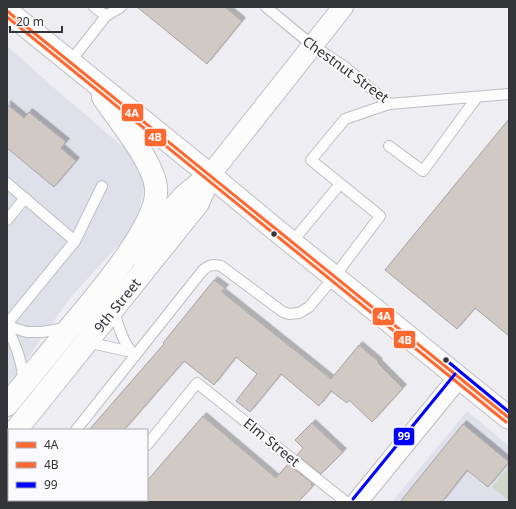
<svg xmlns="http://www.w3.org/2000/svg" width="516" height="509" font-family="'Noto Sans',sans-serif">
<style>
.built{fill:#dfe0ea}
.green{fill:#d0d7ca}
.building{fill:#d0c9c4;stroke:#a7a6a7;filter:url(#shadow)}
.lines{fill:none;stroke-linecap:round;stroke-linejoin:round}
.service-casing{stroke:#bebfc2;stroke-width:12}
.minor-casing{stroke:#bebfc2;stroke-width:22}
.secondary-casing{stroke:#bebfc2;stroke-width:24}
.trunk-casing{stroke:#bebfc2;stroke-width:24}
.service{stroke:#fcfcfd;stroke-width:10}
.minor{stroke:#fcfcfd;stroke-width:20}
.secondary{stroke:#fcfcfd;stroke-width:22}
.trunk{stroke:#fcfcfd;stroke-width:22}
.bus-1-casing{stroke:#fafafe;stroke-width:6}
.bus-2-casing{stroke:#fafafe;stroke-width:6}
.bus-3-casing{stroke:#fafafe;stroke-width:6}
.bus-1{stroke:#ff692f;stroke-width:3}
.bus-2{stroke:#ff692f;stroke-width:3}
.bus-3{stroke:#00f;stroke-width:3}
.bus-dot{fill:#343538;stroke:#fafafe;stroke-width:1.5}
.labels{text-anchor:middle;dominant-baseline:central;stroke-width:4;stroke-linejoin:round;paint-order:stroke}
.street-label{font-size:14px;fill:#343538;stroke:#fafafe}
.line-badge{stroke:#fafafe;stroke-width:1.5}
.badge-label{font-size:11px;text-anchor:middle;font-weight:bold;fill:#fff}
</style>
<defs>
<filter id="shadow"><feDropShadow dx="3.5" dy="-3.5" stdDeviation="0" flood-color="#0004"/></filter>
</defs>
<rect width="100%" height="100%" fill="#eeeef2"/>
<g class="built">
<polygon points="7,46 53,87 129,152 140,169 145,186 137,219 125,238 70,298 7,388"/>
<polygon points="467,411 509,446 509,502 392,502"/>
</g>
<polygon class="green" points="509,466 509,501 492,487"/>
<g class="building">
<polygon points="137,7 225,7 242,21 207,64"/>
<polygon points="7,104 24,118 29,112 66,142 61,148 76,161 54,187 7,148"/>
<polygon points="509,119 509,336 475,308 457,329 385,270"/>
<polygon points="214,280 225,288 222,292 331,379 359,345 379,362 378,363 403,388 372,422 349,400 347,403 331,391 319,406 281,374 250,412 236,401 257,374 236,357 214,385 184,361 124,430 89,430 164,344 163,343"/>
<polygon points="203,416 276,478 288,464 312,483 311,485 313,486 298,502 147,502 147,481"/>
<polygon points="312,423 343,452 321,474 297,455 303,448 295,440"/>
<polygon points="463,424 509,462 488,487 467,470 442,502 400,502"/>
</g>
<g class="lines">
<defs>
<g id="service">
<polyline points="94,7 106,16"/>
<polyline points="266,7 312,45 345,67 389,104 509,94"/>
<polyline points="70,62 106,16 121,7"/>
<polyline points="389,146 423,171 477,97"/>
<polyline points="7,183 75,241 7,324"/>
<polyline points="7,220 25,198"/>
<polyline points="75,241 102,186"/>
<polyline points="292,242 340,184"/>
<path d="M 113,309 C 118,324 123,344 135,356"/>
<polyline points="7,326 27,332 42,332 66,328"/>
<path d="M 7,328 C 17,347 21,360 24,381"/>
<polyline points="87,342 131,352"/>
<path d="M 76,430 L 203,270 C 209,265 213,264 221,266 L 283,312 L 289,314 L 299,313 L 309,307 L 334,277 L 380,216 L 311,160 L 345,119 L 389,104"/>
<polyline points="147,445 197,383 346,502"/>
<polyline points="101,502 103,500"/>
</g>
<g id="minor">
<polyline points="210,175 343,7"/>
<polyline points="7,448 9,450"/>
<polyline points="71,500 74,502"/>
<polyline points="357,502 459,377"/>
</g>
<polyline id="secondary" points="135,253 184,196 210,175 270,225 509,418"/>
<g id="trunk">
<polyline points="7,11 210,175 198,203 16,430"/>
<path d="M 7,405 C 27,380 48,355 68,330 C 92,301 160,224 156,188 C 154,162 118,120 103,97"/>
</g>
</defs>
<use href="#service" class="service-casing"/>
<use href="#minor" class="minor-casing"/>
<use href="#secondary" class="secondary-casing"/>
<use href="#trunk" class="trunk-casing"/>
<use href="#service" class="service"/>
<use href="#minor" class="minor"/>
<use href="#secondary" class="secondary"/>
<use href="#trunk" class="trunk"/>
<defs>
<polyline id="bus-1" points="7,11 509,418"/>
<polyline id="bus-2" points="7,17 506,422"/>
<g id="bus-3">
<polyline points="446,360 509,412"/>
<polyline points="353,499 455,374"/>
</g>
</defs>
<use href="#bus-1" class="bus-1-casing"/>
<use href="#bus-2" class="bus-2-casing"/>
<use href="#bus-3" class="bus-3-casing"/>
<use href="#bus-1" class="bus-1"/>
<use href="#bus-2" class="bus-2"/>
<use href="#bus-3" class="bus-3"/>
</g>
<g class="bus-dot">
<circle cx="274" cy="234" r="3.5"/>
<circle cx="446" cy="360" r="3.5"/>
</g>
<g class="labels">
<g class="street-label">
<text transform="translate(346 69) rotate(36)">Chestnut Street</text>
<text transform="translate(117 305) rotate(-51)">9th Street</text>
<text transform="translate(272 442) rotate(39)">Elm Street</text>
</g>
</g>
<g class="line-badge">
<rect x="121" y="103" width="23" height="19" rx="4" fill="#ff692f"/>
<rect x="144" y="128" width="23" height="19" rx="4" fill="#ff692f"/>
<rect x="372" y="307" width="23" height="19" rx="4" fill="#ff692f"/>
<rect x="393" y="330" width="23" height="19" rx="4" fill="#ff692f"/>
<rect x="393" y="427" width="22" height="19" rx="4" fill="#00f"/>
</g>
<g class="badge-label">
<text x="132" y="117">4A</text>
<text x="155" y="141">4B</text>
<text x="384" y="320">4A</text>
<text x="405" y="344">4B</text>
<text x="404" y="440">99</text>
</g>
<rect width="516" height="509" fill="none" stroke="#343538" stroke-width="16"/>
<rect x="8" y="429" width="140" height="72" fill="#fafafe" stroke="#ababaf"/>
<rect x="16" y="442" width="20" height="6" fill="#ff692f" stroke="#ababaf"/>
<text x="44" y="449" font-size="12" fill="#343538">4A</text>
<rect x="16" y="462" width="20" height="6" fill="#ff692f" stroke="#ababaf"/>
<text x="44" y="469" font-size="12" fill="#343538">4B</text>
<rect x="16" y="482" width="20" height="6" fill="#0000ff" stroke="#ababaf"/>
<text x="44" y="489" font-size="12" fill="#343538">99</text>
<path d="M10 26v6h52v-6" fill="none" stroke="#343538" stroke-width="2"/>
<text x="16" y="26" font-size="12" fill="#343538" stroke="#fafafe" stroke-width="3" paint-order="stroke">20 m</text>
</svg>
